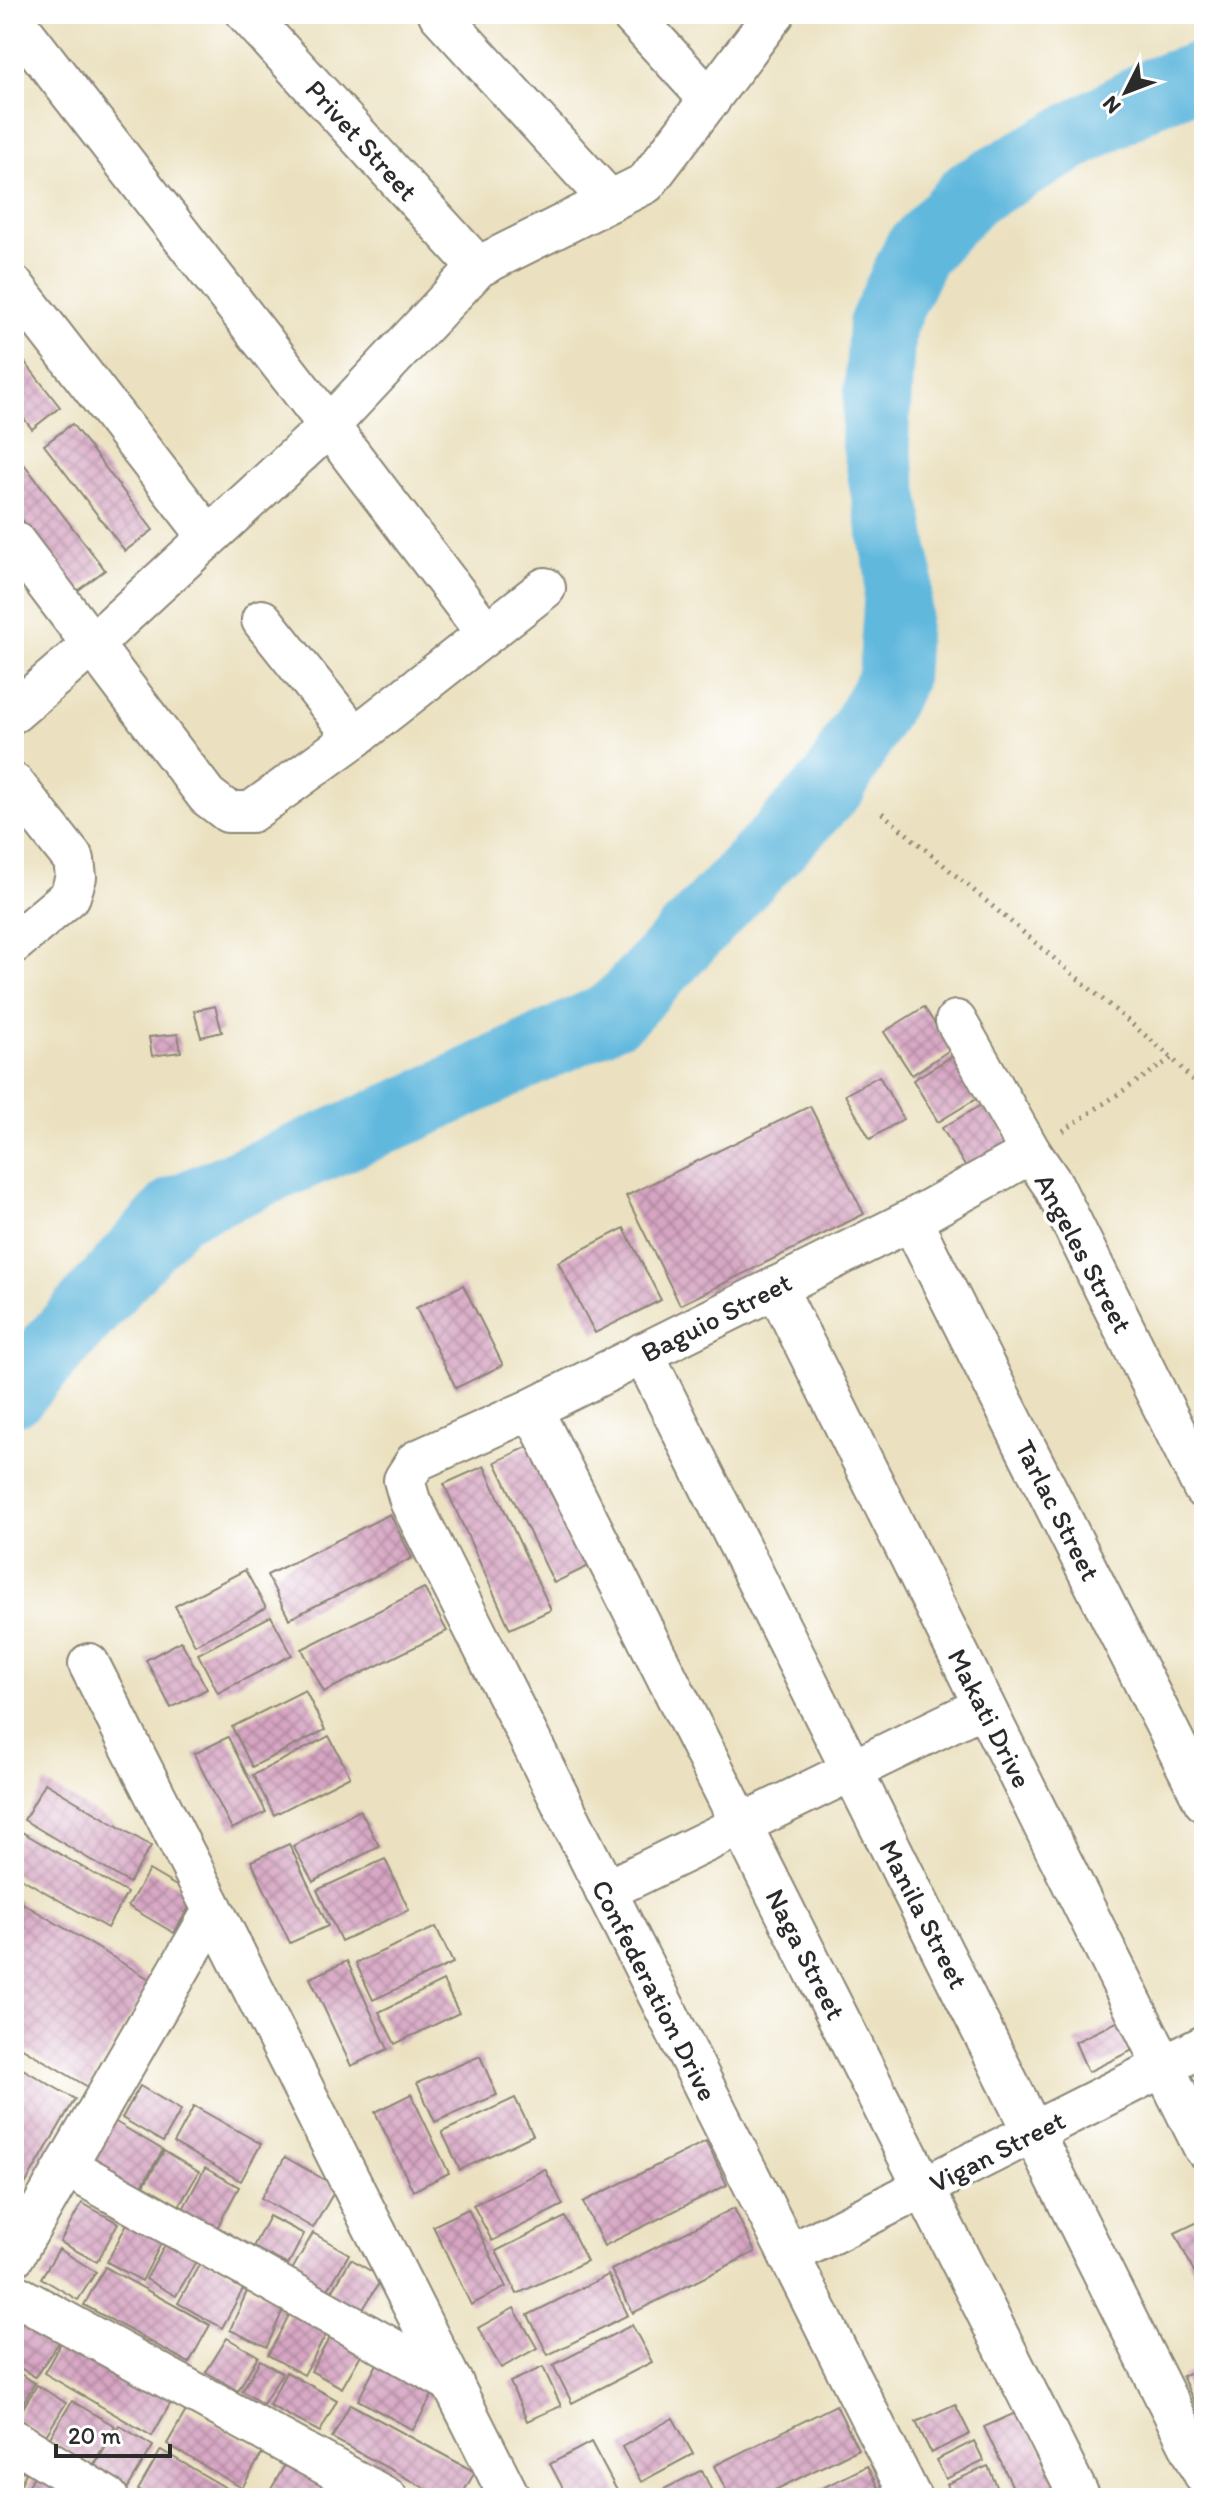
<svg xmlns="http://www.w3.org/2000/svg" width="1218" height="2512" font-family="Itim,sans-serif">
<style>
.lines{fill:none;stroke-linecap:round;stroke-linejoin:round}
.river{stroke:#60b8dd;stroke-width:68}
.building{fill:url(#building-cross-hatch)}
.minor-casing{stroke:#8b8676;stroke-width:44}
.path{stroke:#8b8676;stroke-width:5;stroke-dasharray:2 6;stroke-linecap:butt}
.minor{stroke:#fff;stroke-width:40}
.labels{text-anchor:middle;dominant-baseline:central;stroke-width:7;stroke-linejoin:round;paint-order:stroke}
.street-label{font-size:28px;fill:#2b2b2b;stroke:#fff}
</style>
<defs>
<pattern id="building-cross-hatch" width="8" height="8" patternUnits="userSpaceOnUse" patternTransform="scale(2)"><rect width="8" height="8" fill="#d7a5c3"/><path d="M0 0l8 8M0 8l8-8" fill="none" stroke="#af879f"/></pattern>
</defs>
<rect width="100%" height="100%" fill="#fff"/>
<filter id="ink" filterUnits="userSpaceOnUse"><feTurbulence type="fractalNoise" baseFrequency=".0125" numOctaves="2"/><feDisplacementMap in="SourceGraphic" scale="16" xChannelSelector="R" yChannelSelector="G"/><feConvolveMatrix kernelMatrix="1 2 1 2 8 2 1 2 1" color-interpolation-filters="sRGB"/></filter>
<filter id="wash" filterUnits="userSpaceOnUse"><feTurbulence type="fractalNoise" baseFrequency=".006" numOctaves="4" result="noise"/><feDisplacementMap in="SourceGraphic" scale="32" xChannelSelector="R" yChannelSelector="G"/><feGaussianBlur stdDeviation="1.8" result="paint"/><feColorMatrix in="noise" values="0 0 0 0 0 0 0 0 0 0 0 0 0 0 0 0 0 1.4 0 .05"/><feComposite in="paint" operator="in"/></filter>
<g filter="url(#wash)">
<rect width="100%" height="100%" fill="#ebe1c0"/>
<g class="lines">
<polyline class="river" points="14,1392 176,1210 415,1107 616,1013 834,783 892,679 899,574 875,438 882,325 916,252 970,194 1154,91 1204,74"/>
</g>
<g id="blocks">
<g class="building">
<polygon points="14,348 60,407 32,429 14,406"/>
<polygon points="72,424 153,530 125,551 44,445"/>
<polygon points="24,464 105,570 77,591 14,509 14,472"/>
<polygon points="215,1006 222,1032 201,1037 194,1011"/>
<polygon points="924,1007 951,1049 912,1075 884,1032"/>
<polygon points="178,1034 181,1052 152,1056 149,1037"/>
<polygon points="956,1054 981,1096 938,1122 913,1080"/>
<polygon points="879,1076 903,1119 870,1139 845,1095"/>
<polygon points="986,1102 1011,1145 968,1171 942,1128"/>
<polygon points="810,1106 864,1214 680,1305 626,1196"/>
<polygon points="624,1228 661,1300 595,1333 558,1262"/>
<polygon points="463,1285 503,1365 456,1388 416,1308"/>
<polygon points="538,1442 597,1562 554,1583 495,1462"/>
<polygon points="484,1466 551,1610 510,1629 444,1484"/>
<polygon points="390,1514 412,1558 289,1619 267,1575"/>
<polygon points="245,1570 266,1608 195,1645 175,1606"/>
<polygon points="424,1588 447,1631 324,1692 302,1649"/>
<polygon points="271,1616 292,1655 218,1693 198,1654"/>
<polygon points="181,1641 207,1689 171,1708 146,1660"/>
<polygon points="305,1690 325,1730 252,1767 232,1727"/>
<polygon points="329,1736 350,1776 274,1815 253,1775"/>
<polygon points="228,1737 266,1812 232,1829 194,1754"/>
<polygon points="45,1783 151,1846 129,1883 24,1820"/>
<polygon points="360,1810 379,1846 313,1882 293,1846"/>
<polygon points="22,1832 127,1893 107,1928 14,1874 14,1846"/>
<polygon points="289,1844 328,1926 290,1943 251,1861"/>
<polygon points="385,1859 409,1910 341,1941 317,1890"/>
<polygon points="149,1870 195,1897 174,1933 128,1906"/>
<polygon points="14,1898 151,1980 88,2087 14,2043"/>
<polygon points="436,1927 453,1963 373,2000 356,1963"/>
<polygon points="347,1961 388,2049 351,2066 310,1978"/>
<polygon points="443,1981 459,2013 395,2044 379,2012"/>
<polygon points="1125,2018 1139,2047 1088,2072 1075,2042"/>
<polygon points="480,2056 497,2095 435,2122 417,2083"/>
<polygon points="14,2064 75,2099 23,2188 14,2183"/>
<polygon points="140,2086 181,2110 163,2142 122,2118"/>
<polygon points="411,2094 449,2173 413,2191 375,2112"/>
<polygon points="515,2098 533,2135 460,2170 442,2132"/>
<polygon points="194,2106 261,2144 241,2181 174,2143"/>
<polygon points="114,2121 163,2150 135,2197 86,2167"/>
<polygon points="706,2141 727,2185 604,2246 583,2202"/>
<polygon points="164,2151 199,2172 179,2206 144,2185"/>
<polygon points="285,2157 337,2187 313,2228 261,2198"/>
<polygon points="205,2168 239,2187 209,2243 175,2224"/>
<polygon points="545,2169 563,2205 492,2241 473,2205"/>
<polygon points="82,2203 118,2223 97,2262 60,2242"/>
<polygon points="135,2208 170,2226 142,2281 107,2262"/>
<polygon points="734,2208 755,2252 633,2313 611,2270"/>
<polygon points="468,2209 506,2287 471,2305 433,2226"/>
<polygon points="269,2216 304,2234 288,2265 253,2247"/>
<polygon points="565,2217 587,2261 517,2294 496,2251"/>
<polygon points="1204,2219 1204,2292 1175,2233"/>
<polygon points="313,2233 349,2254 319,2305 284,2284"/>
<polygon points="168,2240 198,2258 176,2296 146,2279"/>
<polygon points="59,2249 96,2272 78,2300 41,2278"/>
<polygon points="203,2258 247,2282 222,2328 178,2303"/>
<polygon points="351,2259 382,2278 359,2316 328,2298"/>
<polygon points="105,2267 210,2325 189,2363 84,2305"/>
<polygon points="608,2275 628,2315 548,2355 528,2315"/>
<polygon points="248,2289 285,2305 267,2347 230,2330"/>
<polygon points="297,2300 334,2320 304,2375 268,2355"/>
<polygon points="514,2308 537,2348 501,2368 478,2328"/>
<polygon points="19,2314 60,2341 35,2377 14,2364 14,2321"/>
<polygon points="632,2325 652,2362 572,2403 553,2365"/>
<polygon points="67,2332 175,2395 152,2436 44,2373"/>
<polygon points="331,2335 362,2353 342,2388 311,2371"/>
<polygon points="227,2338 258,2356 238,2391 206,2372"/>
<polygon points="260,2360 282,2373 263,2404 242,2391"/>
<polygon points="378,2362 434,2392 413,2430 358,2400"/>
<polygon points="1204,2366 1204,2423 1182,2376"/>
<polygon points="543,2367 561,2406 527,2421 510,2382"/>
<polygon points="14,2370 35,2383 14,2418"/>
<polygon points="286,2372 337,2400 320,2432 269,2405"/>
<polygon points="37,2385 66,2403 45,2437 16,2419"/>
<polygon points="72,2401 115,2426 93,2465 49,2439"/>
<polygon points="350,2404 475,2472 460,2498 443,2498 332,2438"/>
<polygon points="955,2404 970,2434 931,2453 916,2422"/>
<polygon points="836,2405 858,2449 759,2498 730,2498 714,2466"/>
<polygon points="187,2409 263,2452 242,2488 167,2444"/>
<polygon points="1022,2410 1064,2498 1018,2498 984,2427"/>
<polygon points="673,2418 693,2454 641,2482 622,2447"/>
<polygon points="119,2425 153,2446 123,2496 89,2475"/>
<polygon points="974,2441 984,2461 946,2479 936,2460"/>
<polygon points="591,2442 621,2498 568,2498 550,2464"/>
<polygon points="161,2450 233,2492 230,2498 151,2498 138,2490"/>
<polygon points="287,2461 352,2498 266,2498"/>
<polygon points="14,2466 26,2473 14,2498"/>
<polygon points="867,2466 883,2498 802,2498 847,2476"/>
<polygon points="988,2466 1002,2498 953,2498 947,2484"/>
<polygon points="702,2470 715,2498 646,2498"/>
<polygon points="34,2476 62,2491 59,2498 22,2498"/>
</g>
</g>
</g>
<g filter="url(#ink)">
<use href="#blocks" fill-opacity="0" stroke="#8b8676" stroke-width="2"/>
<g class="lines">
<defs>
<g id="minor">
<polyline points="247,14 478,267"/>
<polyline points="439,14 610,201"/>
<polyline points="631,14 710,100"/>
<polyline points="14,20 329,426 486,633"/>
<polyline points="14,286 208,536"/>
<polyline points="14,541 207,796 228,812 251,812 355,737 545,588"/>
<polyline points="262,620 355,737"/>
<polyline points="14,712 93,644 329,426 478,267 646,183 774,14"/>
<polyline points="14,784 74,860 76,877 70,896 14,943"/>
<polyline points="956,1021 1031,1153 1053,1185 1204,1489"/>
<polyline points="911,1220 1204,1801"/>
<polyline points="776,1287 1204,2148"/>
<polyline points="643,1353 1204,2474"/>
<polyline points="532,1409 1080,2498"/>
<polyline points="89,1664 510,2498"/>
<polyline points="605,1891 984,1706"/>
<polyline points="66,2166 453,2383"/>
<polyline points="789,2255 1204,2046"/>
<polyline points="14,2256 213,1911"/>
<polyline points="14,2294 387,2498"/>
<polyline points="14,2440 108,2498"/>
<polyline points="911,2498 410,1501 404,1480 416,1461 532,1409 911,1220 1031,1153"/>
</g>
</defs>
<use href="#minor" class="minor-casing"/>
<g class="path">
<polyline points="882,813 1172,1058 1204,1093"/>
<polyline points="1063,1131 1172,1058"/>
</g>
<use href="#minor" class="minor"/>
</g>
</g>
<g class="labels">
<g class="street-label">
<text transform="translate(362 140) rotate(48)">Privet Street</text>
<text transform="translate(1084 1253) rotate(62)">Angeles Street</text>
<text transform="translate(716 1317) rotate(-27)">Baguio Street</text>
<text transform="translate(1058 1510) rotate(63)">Tarlac Street</text>
<text transform="translate(990 1718) rotate(63)">Makati Drive</text>
<text transform="translate(924 1914) rotate(63)">Manila Street</text>
<text transform="translate(806 1954) rotate(63)">Naga Street</text>
<text transform="translate(655 1990) rotate(63)">Confederation Drive</text>
<text transform="translate(997 2151) rotate(-27)">Vigan Street</text>
</g>
</g>
<rect width="1218" height="2512" fill="none" stroke="#fff" stroke-width="48"/>
<g transform="translate(1126 92) rotate(228)" stroke="#ffffff" stroke-width="6" paint-order="stroke">
<path d="M0-6L14 30L0 20L-14 30Z" fill="#2b2b2b"/>
<text y="-12" font-size="22" font-weight="bold" text-anchor="middle" fill="#2b2b2b">N</text>
</g>
<path d="M56 2444v12h114v-12" fill="none" stroke="#2b2b2b" stroke-width="4"/>
<text x="68" y="2444" font-size="24" fill="#2b2b2b" stroke="#ffffff" stroke-width="6" paint-order="stroke">20 m</text>
</svg>
